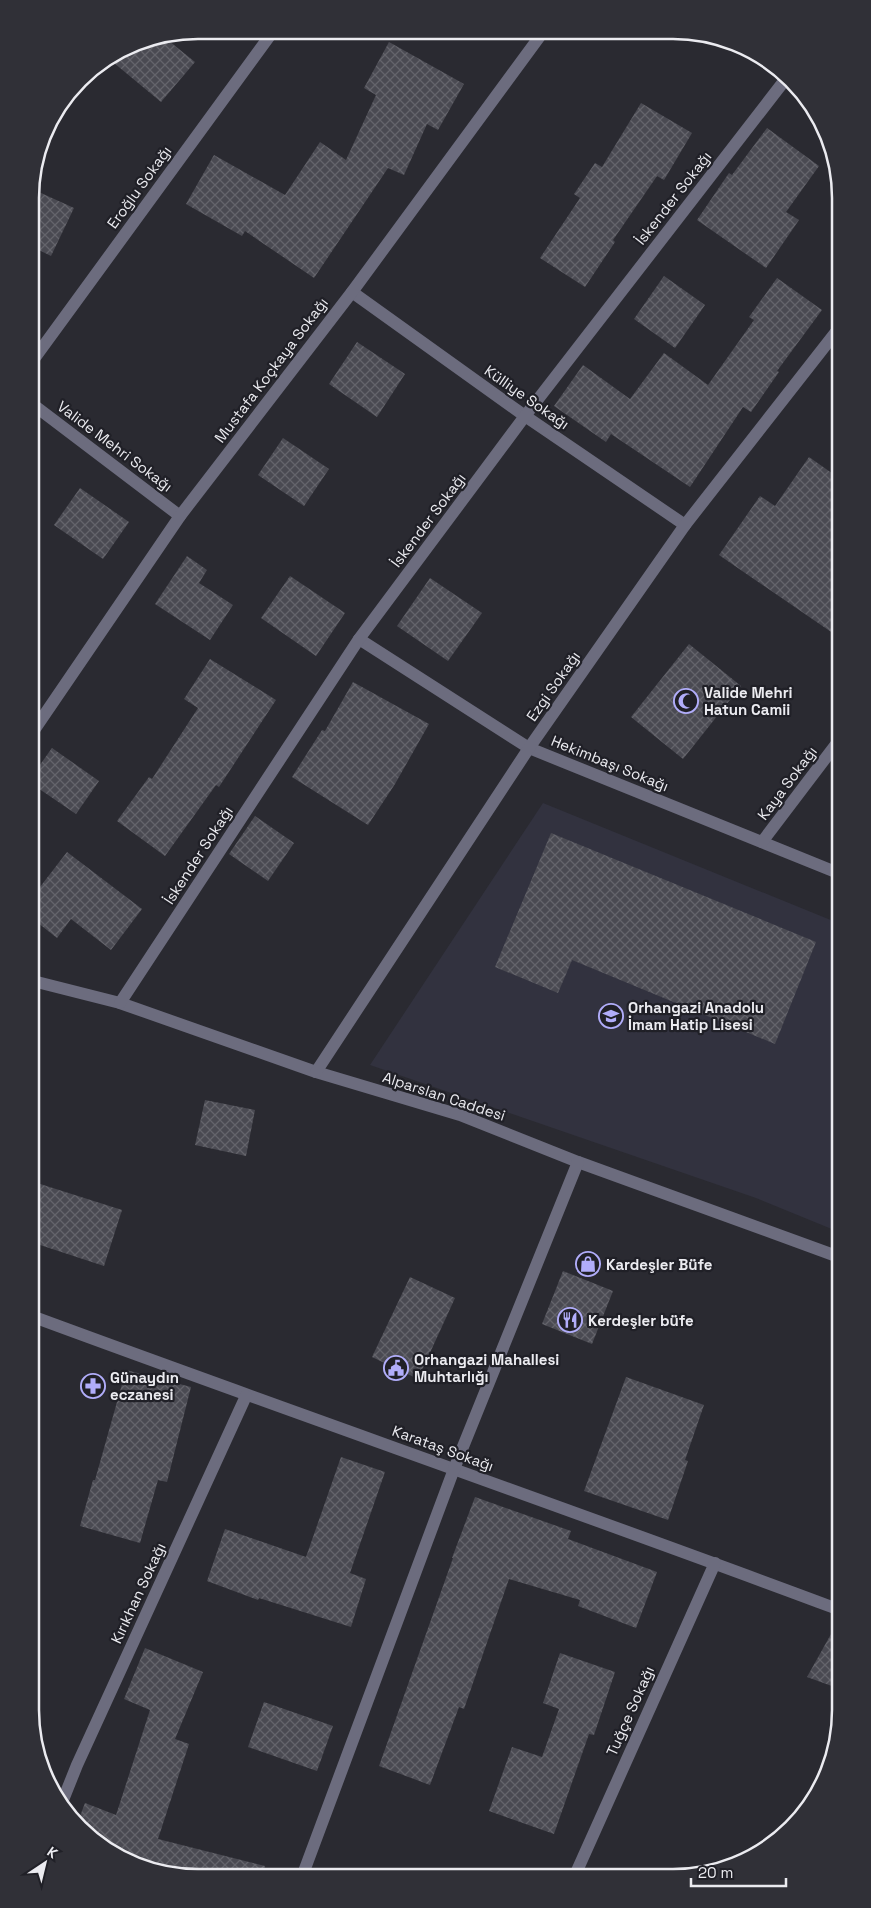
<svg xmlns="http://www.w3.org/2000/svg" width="871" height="1908" font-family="'Space Grotesk',sans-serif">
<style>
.built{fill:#32323f}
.building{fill:url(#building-cross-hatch)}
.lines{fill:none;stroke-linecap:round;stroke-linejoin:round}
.minor{stroke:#6c6c7e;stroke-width:12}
.labels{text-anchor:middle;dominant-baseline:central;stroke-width:4.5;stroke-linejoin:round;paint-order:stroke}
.street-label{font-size:15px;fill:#ebebf0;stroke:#202027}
.poi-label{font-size:15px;font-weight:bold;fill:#ebebf0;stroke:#202027;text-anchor:start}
.rim{fill:none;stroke:#ebebf0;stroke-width:2.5}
</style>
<defs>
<pattern id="building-cross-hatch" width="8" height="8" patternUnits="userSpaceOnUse" patternTransform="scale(1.25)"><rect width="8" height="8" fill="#4a4a52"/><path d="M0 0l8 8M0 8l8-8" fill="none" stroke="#64646b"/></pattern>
</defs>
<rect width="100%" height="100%" fill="#2a2a31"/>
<polygon class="built" points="543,803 838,923 839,1232 756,1198 370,1065"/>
<g class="building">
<polygon points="164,37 195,62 161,102 108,58 134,43"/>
<polygon points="389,42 464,84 438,130 427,124 404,175 388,168 314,278 245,231 242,236 186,204 214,155 285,195 320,142 346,160 376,95 364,88"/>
<polygon points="641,103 692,133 664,180 657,176 613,240 615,242 585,287 540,258 580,198 574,194 595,163 602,167"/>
<polygon points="767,128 819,166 786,212 799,220 766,268 697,220 729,173 732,175"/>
<polygon points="30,188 74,208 51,256 31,246"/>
<polygon points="664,276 705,305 675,348 634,319"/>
<polygon points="777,278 822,310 777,371 779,372 751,412 743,407 690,487 611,434 606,442 554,406 583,365 630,399 664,353 708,385 754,320 749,317"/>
<polygon points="357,342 405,374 377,417 329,384"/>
<polygon points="283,438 329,469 304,506 258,475"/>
<polygon points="809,457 836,476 837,636 719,555 760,496 775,506"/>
<polygon points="80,488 129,522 103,559 54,525"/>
<polygon points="187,556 207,570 199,583 233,605 210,640 155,604"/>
<polygon points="290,576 345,613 316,656 261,618"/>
<polygon points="430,578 482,613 448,661 397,626"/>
<polygon points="689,644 741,686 683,759 631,717"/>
<polygon points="210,659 276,700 219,787 216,785 165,856 117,821 149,777 152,779 198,708 184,699"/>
<polygon points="353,682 429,724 395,784 368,825 292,777 322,730 325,731"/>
<polygon points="52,748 99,781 76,814 32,784 32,776"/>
<polygon points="255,816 294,843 268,881 229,854"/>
<polygon points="551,833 816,942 775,1044 572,960 558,993 495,967"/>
<polygon points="67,852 142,909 111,950 71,919 57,938 33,919 33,896"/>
<polygon points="205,1100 255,1110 246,1156 195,1145"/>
<polygon points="34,1182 122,1210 104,1266 34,1243"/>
<polygon points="563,1271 613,1291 592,1344 542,1324"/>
<polygon points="410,1277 455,1298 418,1379 372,1357"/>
<polygon points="126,1370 191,1387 167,1482 158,1480 140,1543 80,1526 93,1480 95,1480"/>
<polygon points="626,1377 704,1405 685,1460 688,1461 668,1520 584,1491"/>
<polygon points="341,1457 385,1472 350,1573 366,1579 351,1627 259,1598 258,1600 207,1581 225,1529 306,1557"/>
<polygon points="475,1497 571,1531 568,1539 657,1572 636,1628 578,1606 580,1600 509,1579 464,1709 459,1707 430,1785 379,1766 453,1558 452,1558"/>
<polygon points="840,1618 840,1689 807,1677"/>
<polygon points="145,1648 203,1672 175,1739 189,1744 158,1839 265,1866 264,1874 165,1875 87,1836 77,1824 85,1803 116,1815 150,1710 124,1699"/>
<polygon points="560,1653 615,1672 594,1735 589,1734 554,1834 489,1811 512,1747 542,1757 559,1709 543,1703"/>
<polygon points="264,1702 333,1726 317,1771 248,1747"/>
</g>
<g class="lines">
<g class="minor">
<polyline points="352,292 525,416 685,525"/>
<polyline points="31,363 274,30"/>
<polyline points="31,403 180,516"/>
<polyline points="359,639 529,748 838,873"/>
<polyline points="32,733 180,516 352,292 543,32"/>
<polyline points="762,842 837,743"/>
<polyline points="33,981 120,1003 316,1072 460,1115 578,1162 839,1257"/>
<polyline points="120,1003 359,639 525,416 788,76"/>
<polyline points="316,1072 529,748 685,525 836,332"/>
<path d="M 34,1317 C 302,1416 573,1510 840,1610"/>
<polyline points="61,1805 77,1765 246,1396"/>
<polyline points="576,1873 715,1563"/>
<polyline points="303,1874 454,1469 578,1162"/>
</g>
</g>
<defs>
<symbol id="mosque-ring" viewBox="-11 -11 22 22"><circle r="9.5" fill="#202027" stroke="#b1adfa" stroke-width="1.5"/><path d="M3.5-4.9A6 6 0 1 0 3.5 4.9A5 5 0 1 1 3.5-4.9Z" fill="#b1adfa"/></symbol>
<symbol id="school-ring" viewBox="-11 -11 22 22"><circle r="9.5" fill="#202027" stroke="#b1adfa" stroke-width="1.5"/><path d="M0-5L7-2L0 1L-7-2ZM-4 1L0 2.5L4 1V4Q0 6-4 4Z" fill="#b1adfa"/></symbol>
<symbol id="shop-ring" viewBox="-11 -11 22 22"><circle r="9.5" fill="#202027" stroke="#b1adfa" stroke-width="1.5"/><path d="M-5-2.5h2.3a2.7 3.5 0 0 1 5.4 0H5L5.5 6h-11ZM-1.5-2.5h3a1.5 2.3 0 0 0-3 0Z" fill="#b1adfa"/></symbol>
<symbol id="restaurant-ring" viewBox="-11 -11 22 22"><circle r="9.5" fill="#202027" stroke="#b1adfa" stroke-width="1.5"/><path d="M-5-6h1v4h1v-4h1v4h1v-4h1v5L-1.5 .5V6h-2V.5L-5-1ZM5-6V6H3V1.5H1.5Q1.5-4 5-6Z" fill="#b1adfa"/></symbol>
<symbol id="civic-ring" viewBox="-11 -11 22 22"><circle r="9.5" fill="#202027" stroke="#b1adfa" stroke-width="1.5"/><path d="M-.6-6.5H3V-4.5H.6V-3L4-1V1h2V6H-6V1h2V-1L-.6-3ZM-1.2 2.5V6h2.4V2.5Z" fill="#b1adfa"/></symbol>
<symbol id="pharmacy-ring" viewBox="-11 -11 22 22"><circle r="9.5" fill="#202027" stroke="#b1adfa" stroke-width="1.5"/><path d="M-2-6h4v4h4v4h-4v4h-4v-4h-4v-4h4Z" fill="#b1adfa"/></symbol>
</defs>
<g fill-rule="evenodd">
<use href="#mosque-ring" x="672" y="687" width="28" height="28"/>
<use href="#school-ring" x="597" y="1002" width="28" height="28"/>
<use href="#shop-ring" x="574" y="1250" width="28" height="28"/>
<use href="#restaurant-ring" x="556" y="1306" width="28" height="28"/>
<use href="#civic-ring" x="382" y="1354" width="28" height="28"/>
<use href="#pharmacy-ring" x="79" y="1372" width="28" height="28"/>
</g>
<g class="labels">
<g class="street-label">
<text transform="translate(139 187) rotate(-54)">Eroğlu Sokağı</text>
<text transform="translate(673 198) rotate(-52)">İskender Sokağı</text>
<text transform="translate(271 370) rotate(-53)">Mustafa Koçkaya Sokağı</text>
<text transform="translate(527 397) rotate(35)">Külliye Sokağı</text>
<text transform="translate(115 446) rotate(37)">Valide Mehri Sokağı</text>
<text transform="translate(428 520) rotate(-53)">İskender Sokağı</text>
<text transform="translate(553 686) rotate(-55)">Ezgi Sokağı</text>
<text transform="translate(610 763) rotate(22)">Hekimbaşı Sokağı</text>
<text transform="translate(787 783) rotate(-53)">Kaya Sokağı</text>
<text transform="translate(198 855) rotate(-57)">İskender Sokağı</text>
<text transform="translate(444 1096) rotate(18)">Alparslan Caddesi</text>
<text transform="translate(443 1448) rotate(20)">Karataş Sokağı</text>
<text transform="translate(138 1593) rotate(-65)">Kırıkhan Sokağı</text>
<text transform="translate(630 1711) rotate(-66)">Tuğçe Sokağı</text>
</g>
<g class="poi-label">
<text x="704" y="692">Valide Mehri<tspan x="704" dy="17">Hatun Camii</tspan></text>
<text x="628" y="1007">Orhangazi Anadolu<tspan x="628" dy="17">İmam Hatip Lisesi</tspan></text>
<text x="606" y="1264">Kardeşler Büfe</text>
<text x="588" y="1320">Kerdeşler büfe</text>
<text x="414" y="1359">Orhangazi Mahallesi<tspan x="414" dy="17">Muhtarlığı</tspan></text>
<text x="110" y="1377">Günaydın<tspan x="110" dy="17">eczanesi</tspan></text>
</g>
</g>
<path d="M0 0H871V1908H0ZM198 39H673A159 159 0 0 1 832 198V1710A159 159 0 0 1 673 1869H198A159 159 0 0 1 39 1710V198A159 159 0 0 1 198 39Z" fill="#303037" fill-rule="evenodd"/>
<path class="rim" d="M198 39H673A159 159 0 0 1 832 198V1710A159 159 0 0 1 673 1869H198A159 159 0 0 1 39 1710V198A159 159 0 0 1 198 39Z"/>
<g transform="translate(45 1863) rotate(35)" stroke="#202027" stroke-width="4" paint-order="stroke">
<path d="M0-4L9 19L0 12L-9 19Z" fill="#ebebf0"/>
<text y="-8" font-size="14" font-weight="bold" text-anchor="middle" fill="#ebebf0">K</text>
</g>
<path d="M691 1878v8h95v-8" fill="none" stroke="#ebebf0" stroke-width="2.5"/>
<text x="698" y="1878" font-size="15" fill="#ebebf0" stroke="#202027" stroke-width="4" paint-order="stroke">20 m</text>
</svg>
